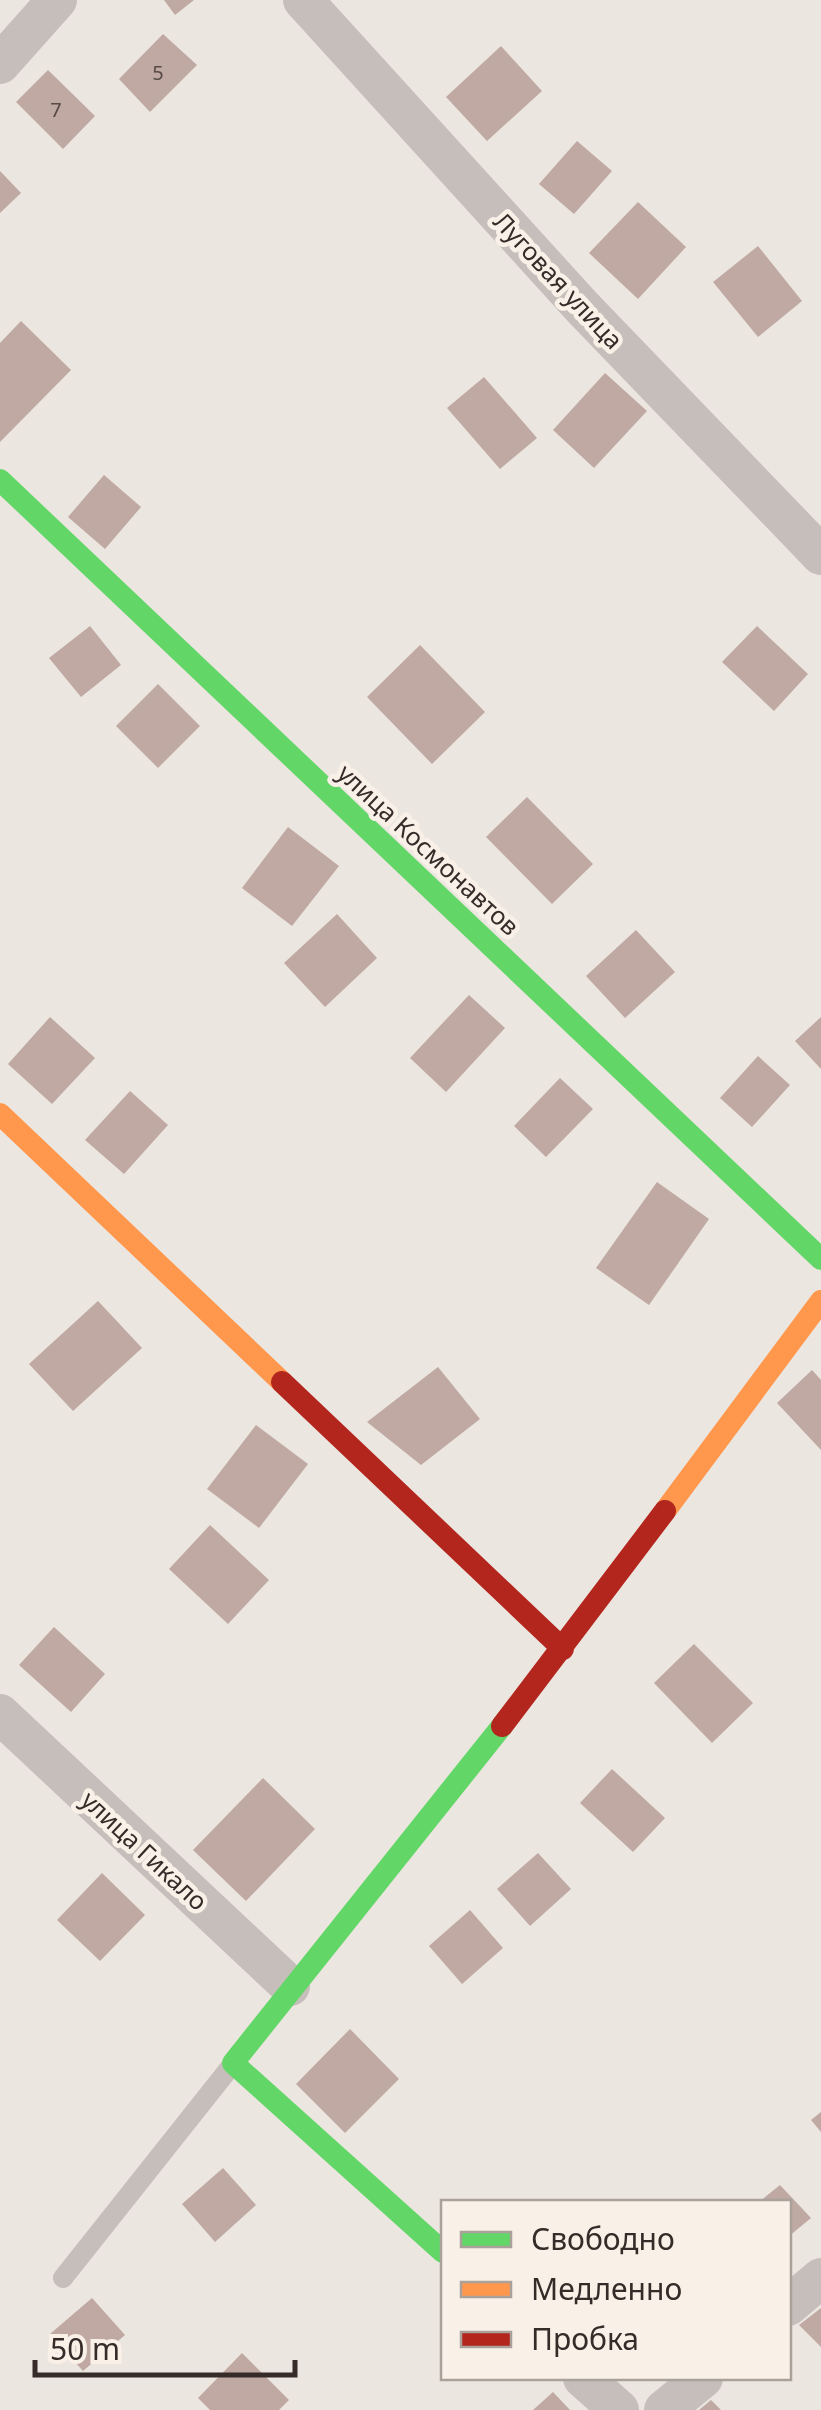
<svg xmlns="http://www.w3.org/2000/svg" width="821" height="2410" font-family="'Noto Sans',sans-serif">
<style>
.building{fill:#bfa9a2}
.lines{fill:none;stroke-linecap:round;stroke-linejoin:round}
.lane{stroke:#c5beba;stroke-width:20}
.street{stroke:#c5beba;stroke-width:40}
.fast{stroke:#63d668;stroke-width:22}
.slow{stroke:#ff974d;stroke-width:22}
.jam{stroke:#b3261e;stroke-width:22}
.labels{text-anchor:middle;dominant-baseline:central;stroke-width:9;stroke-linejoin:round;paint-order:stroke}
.number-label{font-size:20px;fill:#584a46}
.street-label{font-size:25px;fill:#362b28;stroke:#f9f0e8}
</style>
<rect width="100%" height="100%" fill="#ece6e0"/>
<g class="building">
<polygon points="164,0 194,0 175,15"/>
<polygon points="163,34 197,65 150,112 119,79"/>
<polygon points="501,46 542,91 487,141 446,97"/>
<polygon points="48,70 95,116 63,149 16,102"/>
<polygon points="577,141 612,171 574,214 539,184"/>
<polygon points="0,171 21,193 0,213"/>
<polygon points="638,202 686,247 638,299 589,253"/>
<polygon points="758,246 802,301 758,337 713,282"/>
<polygon points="21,321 71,370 0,442 0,343"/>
<polygon points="605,373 647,411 594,468 553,430"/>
<polygon points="484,377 537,438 500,469 447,408"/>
<polygon points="104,475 141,507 105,549 68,517"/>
<polygon points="90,626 121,665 81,697 49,658"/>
<polygon points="757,626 808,674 774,711 722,662"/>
<polygon points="420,645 485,712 432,764 367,697"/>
<polygon points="158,684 200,726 158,768 116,726"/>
<polygon points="527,797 593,864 552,904 486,837"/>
<polygon points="288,827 339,866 292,926 242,888"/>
<polygon points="337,914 377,958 325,1007 284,963"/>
<polygon points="636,930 675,972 625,1018 586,976"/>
<polygon points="469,995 505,1028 446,1092 410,1058"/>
<polygon points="50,1017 95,1058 52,1104 8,1064"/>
<polygon points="821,1017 821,1069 795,1041"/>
<polygon points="758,1056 790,1085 752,1127 720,1098"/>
<polygon points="560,1078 593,1109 546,1157 514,1126"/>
<polygon points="130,1091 168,1125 124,1174 85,1140"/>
<polygon points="657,1182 709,1219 649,1305 596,1268"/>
<polygon points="98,1301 142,1348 73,1411 29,1364"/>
<polygon points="438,1367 480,1419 421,1465 367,1422"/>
<polygon points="812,1370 821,1380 821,1450 777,1403"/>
<polygon points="256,1425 308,1464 259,1528 207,1489"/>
<polygon points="210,1525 269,1580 228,1624 169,1569"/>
<polygon points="54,1627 105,1674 71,1712 19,1665"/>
<polygon points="694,1644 753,1703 712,1743 654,1683"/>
<polygon points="612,1769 665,1818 633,1852 580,1803"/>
<polygon points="263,1778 315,1829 246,1901 193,1850"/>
<polygon points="538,1853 571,1889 530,1926 497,1889"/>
<polygon points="102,1873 145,1915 100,1961 57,1920"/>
<polygon points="470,1910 503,1948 462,1984 429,1946"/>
<polygon points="350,2029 399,2079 345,2133 296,2084"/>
<polygon points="821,2112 821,2132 811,2120"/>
<polygon points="223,2168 256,2205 215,2242 182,2204"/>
<polygon points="780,2185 811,2218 788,2237 788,2202 759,2202"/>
<polygon points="92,2298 125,2335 83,2371 50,2334"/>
<polygon points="821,2308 821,2347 799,2325"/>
<polygon points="242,2353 289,2400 279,2410 210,2410 198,2398"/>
<polygon points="553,2392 570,2410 533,2410"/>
<polygon points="711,2400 721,2410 699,2410"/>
</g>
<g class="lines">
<polyline class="lane" points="63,2278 232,2065"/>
<g class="street">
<polyline points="303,0 583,308 821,555"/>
<polyline points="0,64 57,0"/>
<polyline points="0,1714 290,1986"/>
<polyline points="788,2306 821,2278"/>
<polyline points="583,2378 619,2410"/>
<polyline points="664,2410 703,2378"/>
</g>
<g class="fast">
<polyline points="0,480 821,1259"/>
<polyline points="443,2252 233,2063 502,1726"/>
</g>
<g class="slow">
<polyline points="0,1114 282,1382"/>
<polyline points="665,1511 821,1301"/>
</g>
<g class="jam">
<polyline points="282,1382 563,1649"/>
<polyline points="502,1726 665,1511"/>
</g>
</g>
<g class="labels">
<g class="number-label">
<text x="158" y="72">5</text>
<text x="56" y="109">7</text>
</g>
<g class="street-label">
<text transform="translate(559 280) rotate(47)">Луговая улица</text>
<text transform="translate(429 849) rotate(43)">улица Космонавтов</text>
<text transform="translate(145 1850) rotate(43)">улица Гикало</text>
</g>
</g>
<rect x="441" y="2200" width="350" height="180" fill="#f9f0e8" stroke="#aba19b" stroke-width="2.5"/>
<rect x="461" y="2232" width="50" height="15" fill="#63d668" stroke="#aba19b" stroke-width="2.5"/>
<text x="531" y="2250" font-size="30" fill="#362b28">Свободно</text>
<rect x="461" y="2282" width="50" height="15" fill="#ff974d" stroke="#aba19b" stroke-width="2.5"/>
<text x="531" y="2300" font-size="30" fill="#362b28">Медленно</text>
<rect x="461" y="2332" width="50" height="15" fill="#b3261e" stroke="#aba19b" stroke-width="2.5"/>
<text x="531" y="2350" font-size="30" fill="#362b28">Пробка</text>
<path d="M35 2360v15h260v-15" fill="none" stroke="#362b28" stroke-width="5"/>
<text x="50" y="2360" font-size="30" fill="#362b28" stroke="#f9f0e8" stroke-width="8" paint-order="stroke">50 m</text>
</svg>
